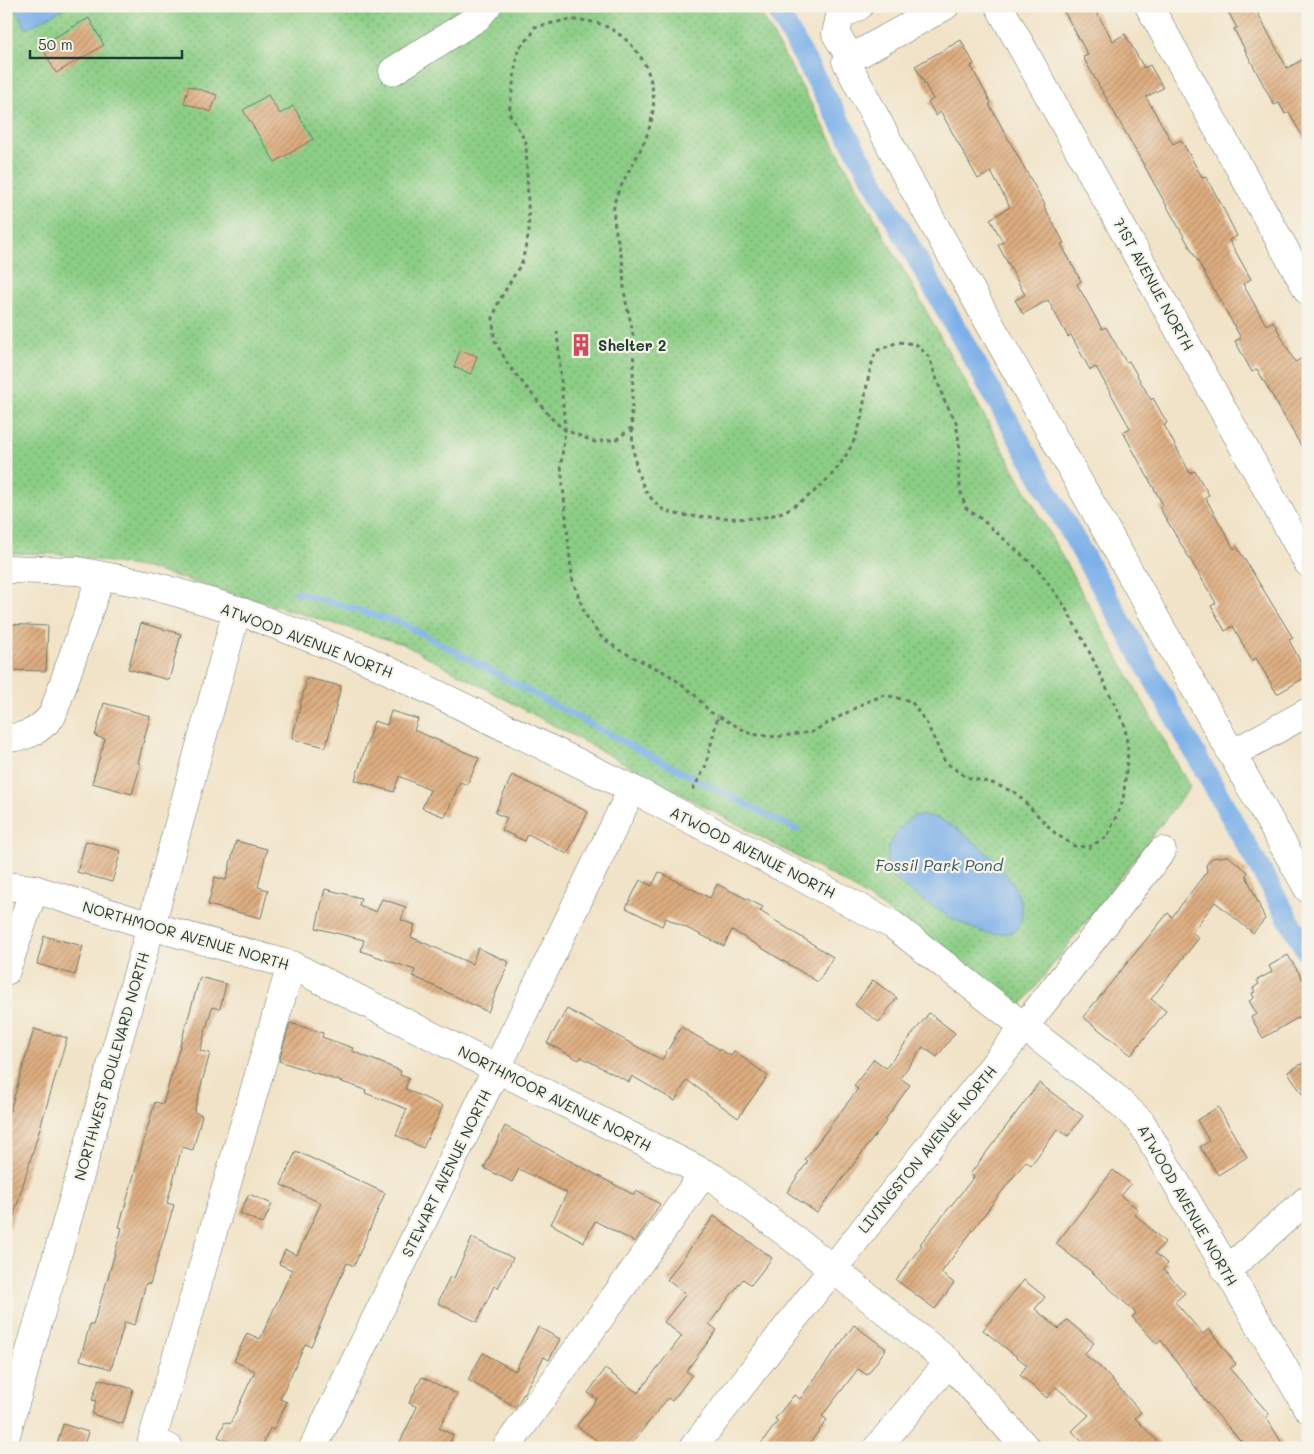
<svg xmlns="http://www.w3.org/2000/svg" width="1314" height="1454" font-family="Mali,sans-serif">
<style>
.park{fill:url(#park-dots);stroke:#56865d}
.water{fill:#7bb0e9;stroke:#4d768e}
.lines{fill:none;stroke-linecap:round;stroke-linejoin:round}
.stream{stroke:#7bb0e9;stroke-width:6}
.canal{stroke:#7bb0e9;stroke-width:21}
.building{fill:url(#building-hatch)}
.minor-casing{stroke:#687767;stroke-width:29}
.path{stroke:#687767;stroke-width:3;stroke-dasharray:4 4;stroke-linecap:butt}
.minor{stroke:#fff;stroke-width:28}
.labels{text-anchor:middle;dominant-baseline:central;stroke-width:4.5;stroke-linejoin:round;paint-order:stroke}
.street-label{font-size:15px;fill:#1f3d34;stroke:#f7f3e8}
.poi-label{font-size:15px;font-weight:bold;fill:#1f3d34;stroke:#f7f3e8;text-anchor:start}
.water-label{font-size:16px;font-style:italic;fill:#365a61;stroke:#f7f3e8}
</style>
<defs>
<pattern id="park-dots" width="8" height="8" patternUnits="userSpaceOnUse" patternTransform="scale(1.25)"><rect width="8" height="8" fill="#8cce86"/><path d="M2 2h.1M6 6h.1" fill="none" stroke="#72a86e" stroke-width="1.8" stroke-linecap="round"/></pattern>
<pattern id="building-hatch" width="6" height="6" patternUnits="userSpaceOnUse" patternTransform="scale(1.25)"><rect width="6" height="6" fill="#dead80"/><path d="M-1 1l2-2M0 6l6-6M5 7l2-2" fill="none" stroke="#b38e6a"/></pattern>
</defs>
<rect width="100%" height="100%" fill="#f7f3e8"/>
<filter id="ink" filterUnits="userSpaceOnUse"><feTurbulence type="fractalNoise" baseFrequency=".02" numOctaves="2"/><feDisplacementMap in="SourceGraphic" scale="10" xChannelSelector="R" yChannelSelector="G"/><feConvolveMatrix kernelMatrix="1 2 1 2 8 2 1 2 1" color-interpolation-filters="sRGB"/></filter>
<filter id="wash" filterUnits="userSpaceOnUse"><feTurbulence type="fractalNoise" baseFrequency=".0096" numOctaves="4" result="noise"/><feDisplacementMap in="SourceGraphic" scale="20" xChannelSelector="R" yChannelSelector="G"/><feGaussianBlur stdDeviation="1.12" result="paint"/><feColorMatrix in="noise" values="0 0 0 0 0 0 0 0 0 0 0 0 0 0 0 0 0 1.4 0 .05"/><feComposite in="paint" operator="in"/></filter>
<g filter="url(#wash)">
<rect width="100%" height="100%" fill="#f1e3c7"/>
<polygon class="park" points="6,6 757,6 1190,787 1020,1007 920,932 844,882 403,644 147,568 59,554 6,553"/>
<g class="water">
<polygon points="14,6 68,6 26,29"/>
<path d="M 913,816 C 920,816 929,815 936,818 C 967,830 1030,883 1021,920 C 1021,924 1017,928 1016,931 C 1006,933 996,935 986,933 C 967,929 898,889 890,872 C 880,852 897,828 913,816 Z"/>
</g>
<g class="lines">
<polyline class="stream" points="296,592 402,623 637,749 797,830"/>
<polyline class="canal" points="775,6 1308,954"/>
</g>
<g id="blocks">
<g class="building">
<polygon points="1061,6 1093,6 1113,41 1125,34 1144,68 1150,65 1163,88 1146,97 1173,144 1181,140 1202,177 1205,176 1218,198 1237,236 1229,240 1251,279 1243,284 1266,325 1273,321 1295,362 1301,359 1308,371 1308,458 1257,369 1252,372 1235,341 1241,338 1083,57 1088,55"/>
<polygon points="1225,6 1254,6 1287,68 1308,57 1308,147 1289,112 1285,114 1279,103 1274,105 1234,29 1237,28"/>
<polygon points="89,18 104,45 56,73 41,45"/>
<polygon points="961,40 974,64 971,66 991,103 989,104 1045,205 1044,206 1064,243 1061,244 1081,281 1077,284 1102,329 1106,327 1126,362 1129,361 1151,400 1153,398 1167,423 1164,425 1190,473 1195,471 1209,495 1205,497 1234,549 1237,547 1293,638 1289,640 1308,676 1277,694 1256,658 1252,661 1233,626 1225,631 1211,606 1216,603 1159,507 1163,505 1123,432 1130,428 1096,367 1090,370 1071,335 1068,337 1048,300 1023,314 1015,300 1025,295 998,245 1003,242 990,219 1010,207 991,172 978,179 941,112 936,116 928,102 933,99 915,66"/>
<polygon points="189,86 217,95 211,112 184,103"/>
<polygon points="268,95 280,114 293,106 313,139 275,162 243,110"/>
<polygon points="460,350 477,356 471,374 454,367"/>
<polygon points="141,623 181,634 169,680 128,669"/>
<polygon points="6,624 48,626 46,671 6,670"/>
<polygon points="307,678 341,686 326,747 292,739"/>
<polygon points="104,703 150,716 138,763 141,764 132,794 92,783 105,739 95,736"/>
<polygon points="391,711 418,719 414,730 479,758 467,785 460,782 445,817 422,808 430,790 399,776 394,792 355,780 374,721 387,725"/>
<polygon points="512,775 588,812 567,854 528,834 525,841 501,830 507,818 495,813"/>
<polygon points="86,841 121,851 112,882 77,872"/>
<polygon points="236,841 267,849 258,887 268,890 261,918 208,905 215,877 226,880"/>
<polygon points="1228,856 1248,872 1246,875 1265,919 1253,933 1215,902 1192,932 1199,938 1151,999 1166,1011 1131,1055 1083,1017 1168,913 1172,917 1207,871 1206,865 1212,858"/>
<polygon points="659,872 710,898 717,884 763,907 760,911 833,957 818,982 732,930 724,946 666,918 662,926 626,908 640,880 652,886"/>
<polygon points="325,889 361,898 359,905 376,912 382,899 406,907 401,920 415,925 411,937 472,964 478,948 509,962 488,1012 413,976 415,970 361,951 364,940 316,928"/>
<polygon points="44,936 83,946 75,975 37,964"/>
<polygon points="1288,955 1308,988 1308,1012 1263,1038 1251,1017 1257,1014 1249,1001 1254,998 1252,993 1255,992 1253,988 1259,984 1257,980 1272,972 1269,966"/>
<polygon points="200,977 226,984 220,1009 212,1007 200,1051 210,1053 194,1112 202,1115 193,1150 182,1147 167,1203 174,1205 150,1284 146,1283 135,1325 125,1322 111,1369 80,1360 90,1324 93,1325 107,1281 122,1228 119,1227 155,1102 163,1104"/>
<polygon points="873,980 897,998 879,1022 855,1005"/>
<polygon points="567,1009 662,1060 681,1027 731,1056 734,1051 768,1076 738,1118 687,1080 675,1101 632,1076 629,1082 581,1057 579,1060 547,1043"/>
<polygon points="929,1013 955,1033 937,1057 923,1047 900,1078 910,1085 885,1120 886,1121 817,1213 787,1192 808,1161 805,1159 858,1089 854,1086 874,1059 886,1068"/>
<polygon points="290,1023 323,1033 322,1037 353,1048 352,1051 401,1071 400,1075 409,1078 405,1089 443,1106 423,1148 396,1135 407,1109 365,1093 366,1090 279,1061"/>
<polygon points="34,1029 67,1038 10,1228 6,1227 6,1110 10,1111"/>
<polygon points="1308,1060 1308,1103 1288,1072"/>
<polygon points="1039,1083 1083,1116 1068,1136 1058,1129 1031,1165 1026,1161 993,1203 941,1273 954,1283 935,1309 896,1280 922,1245 920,1244 974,1177 970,1174"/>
<polygon points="1218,1107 1247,1157 1218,1175 1200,1147 1209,1141 1197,1120"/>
<polygon points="505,1126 634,1195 636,1191 660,1204 635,1242 595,1221 584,1242 551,1224 567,1193 519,1169 512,1182 484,1168"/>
<polygon points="296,1151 385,1193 354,1266 347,1263 311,1346 305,1344 280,1399 287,1402 273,1430 270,1428 261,1448 229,1448 232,1443 218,1437 225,1422 230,1424 255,1371 234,1361 247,1333 260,1339 292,1270 279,1264 285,1250 297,1255 321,1203 281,1185"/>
<polygon points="1113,1170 1131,1184 1121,1196 1138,1209 1134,1214 1165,1242 1155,1253 1168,1264 1163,1269 1185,1293 1175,1302 1203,1334 1209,1329 1236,1364 1230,1369 1269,1414 1266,1417 1285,1448 1247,1448 1207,1403 1161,1340 1157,1344 1132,1317 1136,1313 1092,1272 1056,1244"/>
<polygon points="249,1194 272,1204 263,1224 240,1213"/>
<polygon points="714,1216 772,1258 751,1285 743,1279 709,1324 717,1330 686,1371 692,1375 672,1401 668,1398 628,1448 607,1448 577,1426 597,1399 588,1393 605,1369 638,1393 682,1336 664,1322 686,1294 667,1280"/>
<polygon points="472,1238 513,1258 498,1288 494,1286 477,1322 438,1303 450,1276 454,1278"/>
<polygon points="1024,1280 1045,1297 1035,1309 1059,1329 1067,1320 1094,1343 1084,1354 1101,1368 1141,1412 1135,1418 1164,1448 1088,1448 1072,1431 1089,1415 1056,1387 1047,1398 1020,1375 1027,1365 983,1330"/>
<polygon points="854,1325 886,1349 867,1375 858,1369 822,1416 827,1420 806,1448 758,1448 778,1421 775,1419 794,1395 800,1399"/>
<polygon points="538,1327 560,1339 549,1360 544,1357 516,1407 468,1380 483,1353 515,1371"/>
<polygon points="422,1377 457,1394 439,1428 453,1435 447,1448 397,1448 417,1407 409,1403"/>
<polygon points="99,1379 133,1389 123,1424 92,1414 96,1401 92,1400"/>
<polygon points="63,1424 88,1432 83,1448 56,1448"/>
</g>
</g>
</g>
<g filter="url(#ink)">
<use href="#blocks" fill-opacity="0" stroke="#687767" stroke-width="1"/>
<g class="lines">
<defs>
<g id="minor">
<polyline points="945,6 846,61 906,175 1308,889"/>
<polyline points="999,6 1308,563"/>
<polyline points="1149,6 1308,291"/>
<polyline points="851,59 836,34 840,16 859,6"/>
<polyline points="393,71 477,18 487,6"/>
<polyline points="6,569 78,571 151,585 237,610 365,659 632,789 893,925 1111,1094 1141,1122 1308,1409"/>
<path d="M 6,738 C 28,737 37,732 52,716 L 101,576"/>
<polyline points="1232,754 1308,712"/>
<polyline points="6,886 34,889 151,926 291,965 714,1178 832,1268 949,1362 1026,1448"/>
<polyline points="6,971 34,889"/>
<polyline points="1226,1271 1308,1199"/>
<polyline points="6,1435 151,926 237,610"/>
<polyline points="169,1448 152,1440 291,965"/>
<polyline points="313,1448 632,789"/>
<polyline points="506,1448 704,1173"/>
<path d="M 693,1448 C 848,1247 1007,1050 1162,851"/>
<polyline points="877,1448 949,1362"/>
</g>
</defs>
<use href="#minor" class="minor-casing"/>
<g class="path">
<polyline points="557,331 565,430 561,465 570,560 573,582 585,614 599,635 619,650 668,674 694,694 710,712 718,716"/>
<path d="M 631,411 L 631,428 L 617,439 L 595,442 L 565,430 L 554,421 L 509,366 L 494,339 L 493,318 L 499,301 L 522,262 L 529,232 L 526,142 L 509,113 L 518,49 L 531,36 L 535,27 C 548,24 563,20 576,20 C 610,20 641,45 650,78 C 661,115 644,145 626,176 C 622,185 615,196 614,206 C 612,222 619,243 622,260 C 624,272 623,284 625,296 C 627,310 632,323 633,337 C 637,383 618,471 657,504 C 660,507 664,511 668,512 C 680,516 701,517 713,517 C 745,519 770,522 797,504 C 828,485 856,451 862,414 C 866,392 868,372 876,351 L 898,342 L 916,344 L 929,357 L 944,400 L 956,422 L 960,449 L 958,472 L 961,493 L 966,508 L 980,518 L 1038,569 L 1062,602 L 1086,645 L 1125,726 L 1128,752 L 1123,801 L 1107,837 L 1089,847 L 1074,846 L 1055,833 L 1016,793 L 992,783 L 966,777 L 945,762 L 927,724 L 911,701 L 885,695 L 866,702 L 812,732 L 776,737 L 751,734 L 718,716 L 705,768 L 691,793"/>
</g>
<use href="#minor" class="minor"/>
</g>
</g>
<defs>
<symbol id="building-bare" viewBox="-9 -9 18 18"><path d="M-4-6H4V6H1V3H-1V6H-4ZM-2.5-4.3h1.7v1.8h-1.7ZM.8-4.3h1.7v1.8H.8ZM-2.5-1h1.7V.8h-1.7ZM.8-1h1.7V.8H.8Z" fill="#d1495b" stroke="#f7f3e8" stroke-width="2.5" paint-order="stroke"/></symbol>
</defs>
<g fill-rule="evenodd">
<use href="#building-bare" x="565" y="329" width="32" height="32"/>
</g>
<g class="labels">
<g class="street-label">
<text transform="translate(1154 284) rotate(61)">71ST AVENUE NORTH</text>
<text transform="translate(307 640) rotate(21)">ATWOOD AVENUE NORTH</text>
<text transform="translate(753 852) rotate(27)">ATWOOD AVENUE NORTH</text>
<text transform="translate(186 935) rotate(16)">NORTHMOOR AVENUE NORTH</text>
<text transform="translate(111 1066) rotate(-74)">NORTHWEST BOULEVARD NORTH</text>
<text transform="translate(555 1098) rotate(27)">NORTHMOOR AVENUE NORTH</text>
<text transform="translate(927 1149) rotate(-51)">LIVINGSTON AVENUE NORTH</text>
<text transform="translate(446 1173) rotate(-64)">STEWART AVENUE NORTH</text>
<text transform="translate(1188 1205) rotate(60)">ATWOOD AVENUE NORTH</text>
</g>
<g class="poi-label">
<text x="598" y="345">Shelter 2</text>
</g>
<g class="water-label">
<text x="939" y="864">Fossil Park Pond</text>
</g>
</g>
<rect width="1314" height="1454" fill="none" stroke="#f7f3e8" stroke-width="25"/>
<path d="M30 50v8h152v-8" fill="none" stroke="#1f3d34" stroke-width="2.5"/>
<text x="38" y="50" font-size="15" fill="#1f3d34" stroke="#f7f3e8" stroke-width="4" paint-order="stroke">50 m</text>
</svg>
